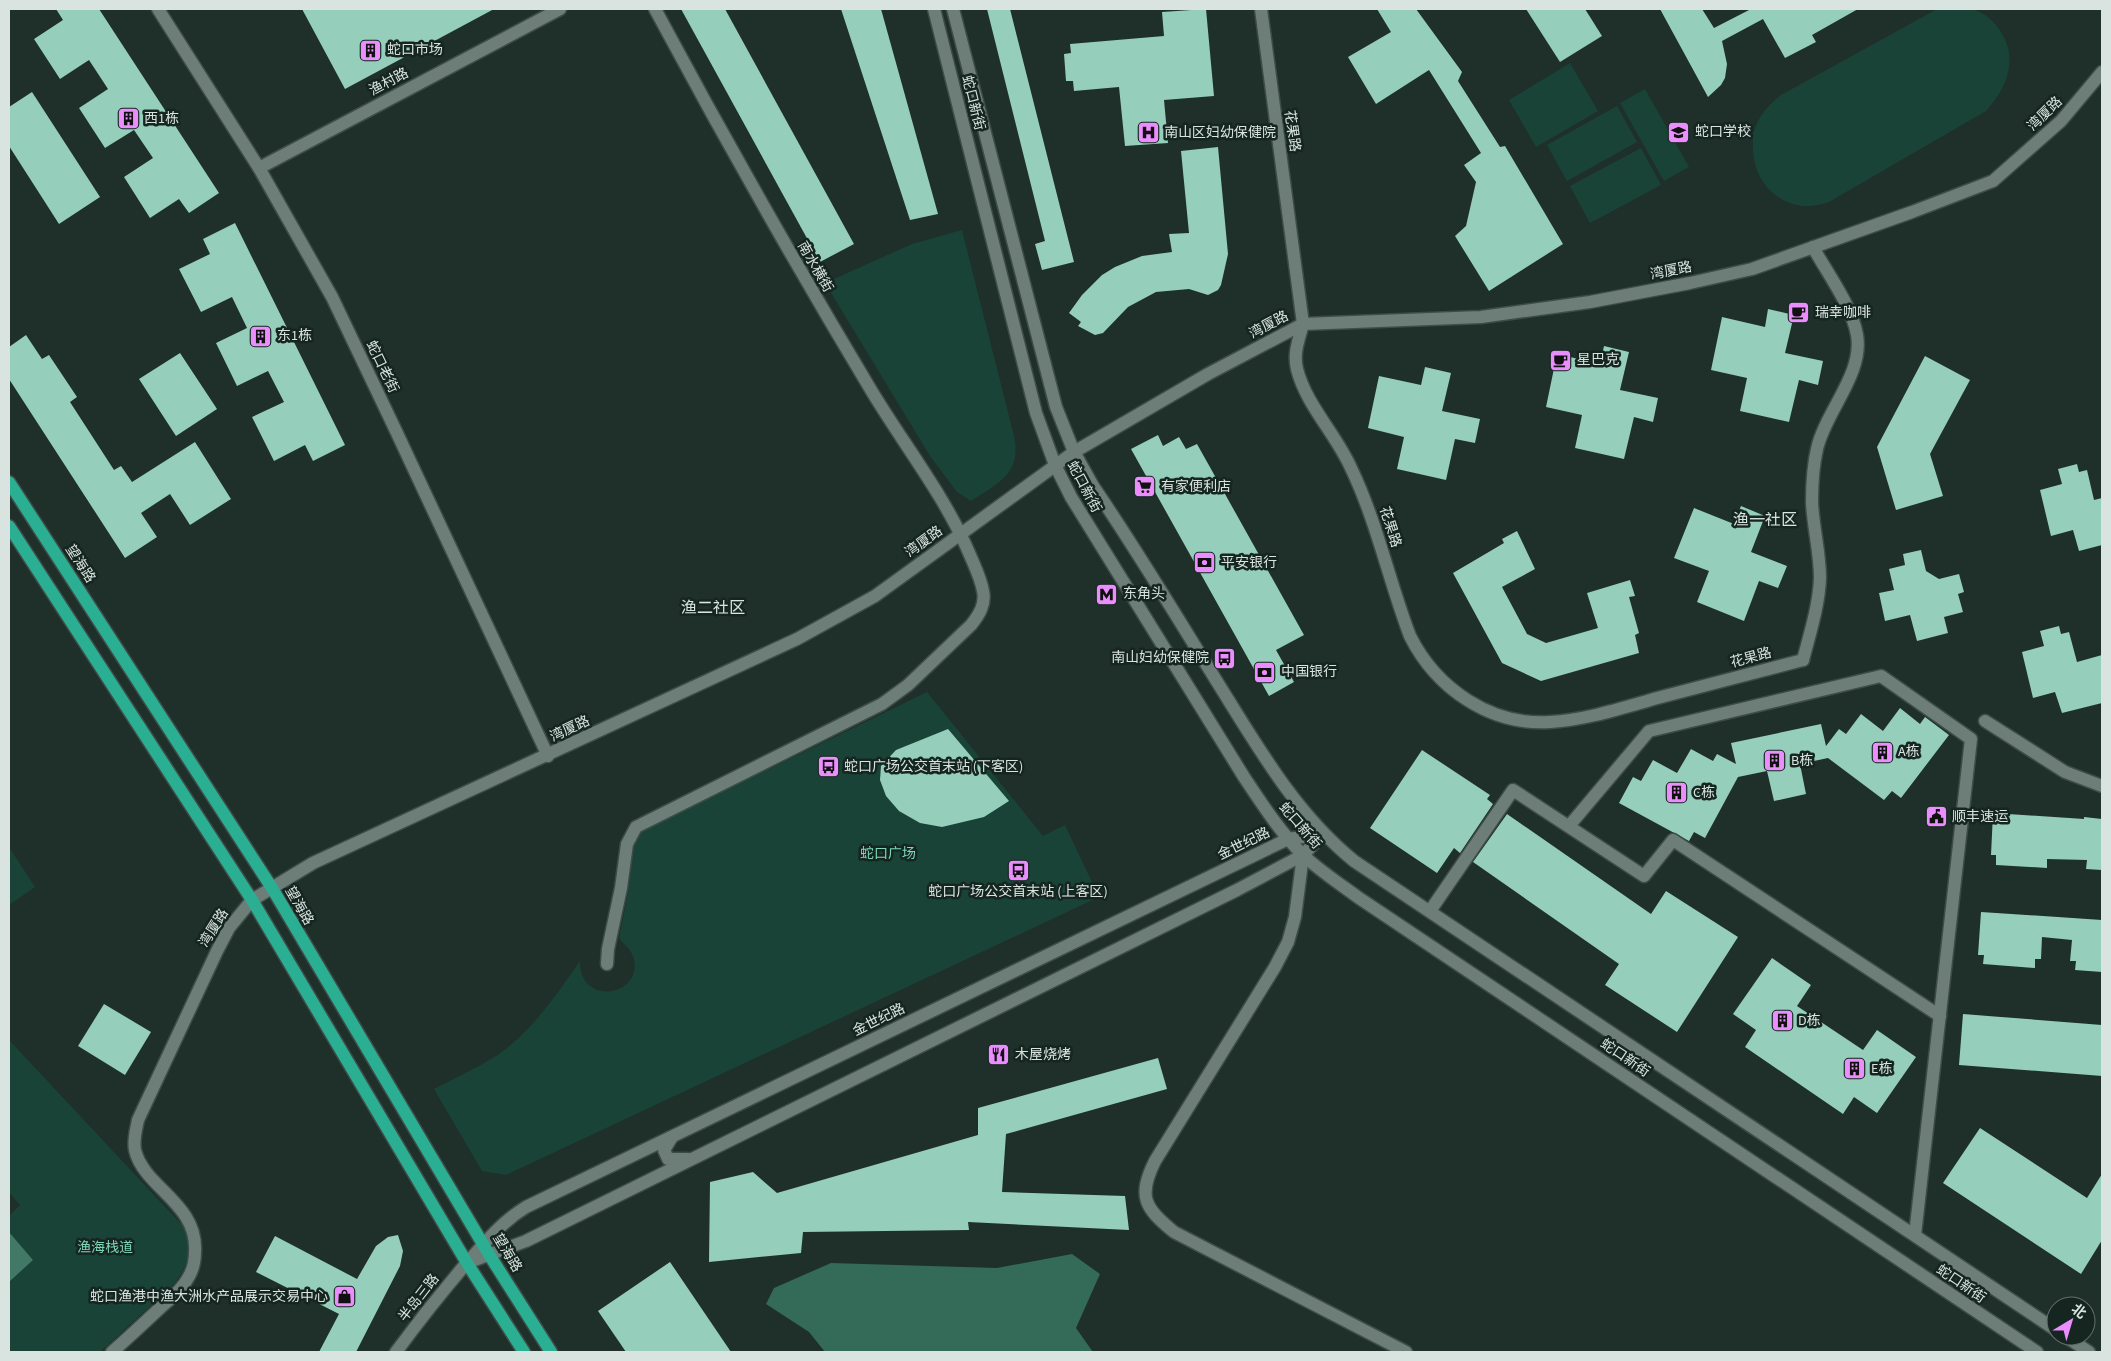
<svg xmlns="http://www.w3.org/2000/svg" width="2111" height="1361" font-family="'Source Sans 3','Noto Sans SC',sans-serif">
<style>
.green{fill:#1a4337}
.forest{fill:#336a58}
.water{fill:#417866}
.building{fill:#95ceba}
.lines{fill:none;stroke-linecap:round;stroke-linejoin:round}
.street-casing{stroke:#3e4c48;stroke-width:15}
.secondary-casing{stroke:#3e4c48;stroke-width:15}
.primary-casing{stroke:#3e4c48;stroke-width:15}
.street{stroke:#6c7e77;stroke-width:12}
.secondary{stroke:#6c7e77;stroke-width:12}
.primary{stroke:#2baf92;stroke-width:12}
.labels{text-anchor:middle;dominant-baseline:central;stroke-width:5;stroke-linejoin:round;paint-order:stroke}
.poi-label{font-size:14px;fill:#d9e4e0;stroke:#152520;text-anchor:start}
.street-label{font-size:14px;fill:#d9e4e0;stroke:#152520}
.park-label{font-size:14px;fill:#7ed6b9;stroke:#152520}
.quarter-label{font-size:16px;fill:#d9e4e0;stroke:#152520}
</style>
<rect width="100%" height="100%" fill="#1f2f29"/>
<g class="green">
<path d="M 1937,9 C 1948,9 1964,6 1975,10 C 1986,14 1995,22 2001,32 C 2019,60 2006,89 1986,111 L 1829,202 C 1789,217 1753,188 1753,147 C 1753,142 1752,136 1754,131 C 1758,117 1770,103 1781,95 Z"/>
<polygon points="1570,63 1598,111 1536,147 1509,100"/>
<polygon points="1645,89 1689,167 1664,181 1620,103"/>
<polygon points="1617,106 1637,142 1567,181 1547,145"/>
<polygon points="1641,148 1661,185 1590,223 1570,186"/>
<path d="M 962,230 L 1014,436 C 1022,474 998,483 971,501 L 957,492 L 930,456 L 825,283 L 912,244 Z"/>
<path d="M 927,692 L 1043,836 L 1065,825 L 1099,897 L 506,1175 L 482,1171 L 434,1089 C 455,1078 479,1067 499,1054 C 533,1030 557,994 580,961 C 579,1008 646,996 633,956 C 630,948 623,944 619,938 L 628,893 L 634,842 L 636,836 L 642,831 Z"/>
<polygon points="9,847 35,887 9,905"/>
<path d="M 9,1040 L 183,1226 C 194,1251 190,1262 174,1284 L 100,1352 L 9,1352 L 9,1282 L 33,1260 L 9,1232 L 9,1216 L 20,1205 L 9,1192 Z"/>
</g>
<polygon class="forest" points="1072,1254 1100,1274 1076,1328 1093,1352 825,1352 809,1332 766,1304 774,1288 831,1263 997,1268"/>
<polygon class="water" points="9,1232 33,1260 9,1282"/>
<g class="building">
<polygon points="56,9 99,9 219,193 189,213 179,199 150,218 124,177 153,158 134,130 105,148 79,108 108,89 89,60 60,79 34,39 63,20"/>
<polygon points="302,9 494,9 345,89"/>
<polygon points="681,9 725,9 854,244 820,262"/>
<polygon points="841,9 881,9 938,214 910,220"/>
<polygon points="987,9 1010,9 1074,262 1042,270 1035,244 1045,241"/>
<polygon points="1206,9 1214,96 1164,100 1168,143 1125,146 1119,87 1074,91 1073,81 1066,81 1064,54 1071,53 1070,44 1164,36 1162,12"/>
<polygon points="1377,9 1416,9 1462,72 1458,81 1500,147 1505,146 1563,244 1489,291 1455,236 1466,226 1476,182 1464,165 1481,153 1429,70 1376,104 1348,57 1391,32"/>
<polygon points="1526,9 1585,9 1602,36 1560,62"/>
<polygon points="1660,9 1702,9 1714,28 1751,9 1858,9 1812,35 1816,42 1785,58 1763,19 1722,41 1727,64 1725,78 1721,85 1708,97"/>
<polygon points="32,92 100,197 59,224 9,146 9,107"/>
<polygon points="1218,147 1228,254 1221,285 1218,290 1208,295 1189,289 1156,292 1128,307 1103,333 1095,335 1078,326 1081,322 1069,313 1082,295 1102,275 1115,267 1142,256 1172,252 1169,234 1189,233 1181,151"/>
<polygon points="235,223 345,445 313,461 305,445 274,461 252,417 284,402 268,371 237,386 216,343 247,328 232,297 201,312 179,269 210,254 203,239"/>
<polygon points="1768,309 1794,315 1785,353 1823,361 1818,385 1799,380 1789,422 1740,411 1747,378 1711,370 1722,317 1765,327"/>
<polygon points="26,335 42,359 49,355 77,397 70,402 114,470 121,466 132,482 195,442 231,499 190,525 170,494 141,513 157,537 125,558 9,379 9,347"/>
<polygon points="1604,346 1629,352 1620,390 1658,398 1653,422 1634,417 1624,459 1575,448 1582,415 1546,407 1557,354 1600,364"/>
<polygon points="180,353 217,409 176,436 139,379"/>
<polygon points="1925,356 1970,380 1930,454 1943,496 1896,510 1877,447"/>
<polygon points="1425,367 1451,373 1442,411 1480,419 1475,443 1455,439 1446,480 1397,469 1404,437 1368,428 1379,376 1421,385"/>
<polygon points="1158,435 1163,446 1179,437 1186,449 1197,444 1304,635 1276,650 1294,682 1269,696 1131,449"/>
<polygon points="2077,464 2079,472 2087,470 2094,500 2102,498 2102,545 2079,551 2073,530 2051,536 2040,490 2062,484 2058,469"/>
<polygon points="1741,506 1765,516 1751,552 1787,566 1778,588 1759,581 1744,621 1697,602 1709,571 1674,558 1694,508 1734,524"/>
<polygon points="1517,531 1535,569 1502,587 1527,634 1546,643 1598,628 1587,593 1630,580 1635,596 1629,597 1639,633 1635,635 1639,653 1541,681 1502,663 1453,573 1504,543 1502,539"/>
<polygon points="1921,550 1926,571 1939,579 1959,574 1964,592 1958,594 1963,612 1944,617 1948,633 1917,641 1910,615 1885,621 1879,593 1894,590 1889,569 1905,565 1903,554"/>
<polygon points="2059,626 2061,634 2069,632 2077,662 2102,655 2102,703 2062,713 2055,692 2033,698 2022,652 2044,646 2040,631"/>
<polygon points="1900,708 1920,724 1925,717 1949,735 1901,798 1892,791 1884,800 1828,758 1800,764 1806,794 1774,801 1767,771 1738,777 1705,838 1694,832 1689,841 1619,803 1633,777 1641,781 1653,760 1677,773 1691,749 1713,761 1717,754 1736,764 1731,743 1821,724 1826,746 1839,729 1846,734 1861,714 1883,731"/>
<polygon points="948,729 1009,801 984,817 942,827 920,823 899,811 886,796 880,780 881,766 896,750"/>
<polygon points="1422,750 1490,795 1487,799 1493,804 1460,853 1454,848 1437,873 1370,828"/>
<polygon points="1993,813 2084,819 2084,817 2102,819 2102,870 2086,869 2087,860 2047,859 2047,868 1996,865 1996,855 1991,855"/>
<polygon points="1507,814 1651,914 1666,891 1738,937 1677,1032 1605,985 1619,964 1473,862"/>
<polygon points="1981,912 2102,920 2102,972 2075,970 2076,961 2070,961 2072,940 2042,937 2041,959 2035,959 2035,968 1983,964 1984,955 1978,955"/>
<polygon points="1772,958 1811,985 1797,1006 1863,1050 1877,1030 1916,1057 1877,1113 1854,1097 1843,1114 1745,1047 1756,1030 1733,1014"/>
<polygon points="104,1004 151,1032 125,1075 78,1046"/>
<polygon points="1963,1014 2102,1025 2102,1076 1959,1065"/>
<polygon points="1158,1058 1167,1089 1006,1134 1002,1192 1125,1196 1129,1230 968,1222 969,1230 803,1232 801,1253 709,1262 710,1182 753,1172 777,1193 978,1135 978,1108"/>
<polygon points="1980,1128 2087,1198 2102,1174 2102,1240 2081,1274 1943,1183"/>
<polygon points="398,1235 403,1251 400,1266 356,1352 319,1352 339,1314 256,1272 275,1236 357,1279 376,1246 388,1237"/>
<polygon points="670,1262 731,1352 626,1352 598,1311"/>
</g>
<g class="lines">
<defs>
<g id="street">
<polyline points="259,168 560,9"/>
<polyline points="1074,452 1208,374 1303,324 1481,317 1590,302 1690,283 1752,269 1912,212 1993,181 2061,121 2102,72"/>
<path d="M 1803,660 C 1810,633 1819,605 1820,578 C 1820,552 1813,527 1812,502 C 1812,484 1813,466 1817,449 C 1825,412 1864,374 1857,335 C 1852,306 1827,273 1813,247"/>
<polyline points="1985,721 2065,772 2102,786"/>
<polyline points="1569,826 1649,731 1881,676 1971,739 1915,1235"/>
<path d="M 1303,855 L 1295,917 L 1288,942 L 1275,967 L 1155,1161 C 1137,1197 1145,1208 1174,1232 L 1406,1352"/>
<polyline points="1430,911 1513,790 1644,876 1673,840 1940,1016"/>
<path d="M 607,964 L 608,949 L 621,888 L 627,844 L 636,827 L 882,704 L 908,685 L 971,625 C 979,615 986,604 983,591 C 981,579 975,567 970,555 C 945,496 904,445 871,390 C 796,265 724,138 655,9"/>
<path d="M 112,1352 C 128,1338 144,1323 160,1308 C 170,1299 182,1290 188,1278 C 193,1270 195,1261 195,1252 C 198,1203 144,1188 135,1150 C 133,1140 136,1130 138,1120 L 217,951 L 229,928 L 252,900"/>
</g>
<g id="secondary">
<polyline points="158,9 259,168 332,297 396,431 548,756"/>
<path d="M 934,9 L 1036,413 L 1055,465 L 1071,497 L 1244,777 C 1262,804 1280,832 1303,855 C 1320,871 1340,884 1359,898 L 2037,1352"/>
<path d="M 953,9 L 1056,407 L 1074,452 L 1093,486 C 1141,556 1184,629 1229,701 C 1265,759 1300,817 1354,861 L 2056,1330"/>
<path d="M 1261,9 L 1303,324 C 1299,339 1293,353 1297,369 C 1306,405 1336,434 1351,468 C 1377,522 1389,581 1410,636 C 1436,688 1490,726 1550,722 C 1587,720 1625,707 1661,697 C 1708,685 1756,672 1803,660"/>
<polyline points="252,900 313,863 797,639 875,596 1074,452"/>
<polyline points="672,1137 664,1150 668,1159 688,1159"/>
<polyline points="467,1263 526,1241 1237,890 1303,855 1323,834"/>
<polyline points="2065,1336 2089,1352"/>
<path d="M 396,1352 C 418,1322 441,1293 465,1265 C 485,1243 500,1223 526,1207 L 1288,839 L 1323,834"/>
</g>
<g id="primary">
<polyline points="9,482 272,888 490,1256 551,1352"/>
<polyline points="9,526 252,900 467,1263 524,1352"/>
</g>
</defs>
<use href="#street" class="street-casing"/>
<use href="#secondary" class="secondary-casing"/>
<use href="#primary" class="primary-casing"/>
<use href="#street" class="street"/>
<use href="#secondary" class="secondary"/>
<use href="#primary" class="primary"/>
</g>
<defs>
<symbol id="building-square" viewBox="-11 -11 22 22"><rect x="-9" y="-9" width="18" height="18" rx="4" fill="#ea8dfd" stroke="#152520"/><path d="M-4-6H4V6H1V3H-1V6H-4ZM-2.5-4.3h1.7v1.8h-1.7ZM.8-4.3h1.7v1.8H.8ZM-2.5-1h1.7V.8h-1.7ZM.8-1h1.7V.8H.8Z" fill="#111"/></symbol>
<symbol id="school-square" viewBox="-11 -11 22 22"><rect x="-9" y="-9" width="18" height="18" rx="4" fill="#ea8dfd" stroke="#152520"/><path d="M0-5L7-2L0 1L-7-2ZM-4 1L0 2.5L4 1V4Q0 6-4 4Z" fill="#111"/></symbol>
<symbol id="hospital-square" viewBox="-11 -11 22 22"><rect x="-9" y="-9" width="18" height="18" rx="4" fill="#ea8dfd" stroke="#152520"/><path d="M-5-5h3v3.5h4V-5h3V5h-3V1.5h-4V5h-3Z" fill="#111"/></symbol>
<symbol id="cafe-square" viewBox="-11 -11 22 22"><rect x="-9" y="-9" width="18" height="18" rx="4" fill="#ea8dfd" stroke="#152520"/><path d="M-5.5-4.5H6V0H3Q3 3.5 0 3.5H-2.5Q-5.5 3.5-5.5 0ZM3-3.2v2h1.7v-2ZM-6 4.5H4V6H-6Z" fill="#111"/></symbol>
<symbol id="supermarket-square" viewBox="-11 -11 22 22"><rect x="-9" y="-9" width="18" height="18" rx="4" fill="#ea8dfd" stroke="#152520"/><path d="M-6-5.5h2.5l.6 2H6L4.5 2H-2.5L-4.4-4H-6ZM-1.5 3.2a1.3 1.3 0 1 0 .1 0ZM3 3.2a1.3 1.3 0 1 0 .1 0Z" fill="#111"/></symbol>
<symbol id="bank-square" viewBox="-11 -11 22 22"><rect x="-9" y="-9" width="18" height="18" rx="4" fill="#ea8dfd" stroke="#152520"/><path d="M-6-4H6V4H-6ZM0-2.3a2.3 2.3 0 1 0 0 4.6a2.3 2.3 0 1 0 0-4.6Z" fill="#111"/></symbol>
<symbol id="metro-square" viewBox="-11 -11 22 22"><rect x="-9" y="-9" width="18" height="18" rx="4" fill="#ea8dfd" stroke="#152520"/><path d="M-5.5 5V-5H-3L0 0L3-5H5.5V5H3V-.5L0 4L-3-.5V5Z" fill="#111"/></symbol>
<symbol id="bus-square" viewBox="-11 -11 22 22"><rect x="-9" y="-9" width="18" height="18" rx="4" fill="#ea8dfd" stroke="#152520"/><path d="M-5-6H5V4H4V6H2V4H-2V6H-4V4H-5ZM-3.5-4V0h7V-4ZM-3.5 1.2v1.5H-2V1.2ZM2 1.2v1.5H3.5V1.2Z" fill="#111"/></symbol>
<symbol id="civic-square" viewBox="-11 -11 22 22"><rect x="-9" y="-9" width="18" height="18" rx="4" fill="#ea8dfd" stroke="#152520"/><path d="M-.6-6.5H3V-4.5H.6V-3L4-1V1h2V6H-6V1h2V-1L-.6-3ZM-1.2 2.5V6h2.4V2.5Z" fill="#111"/></symbol>
<symbol id="restaurant-square" viewBox="-11 -11 22 22"><rect x="-9" y="-9" width="18" height="18" rx="4" fill="#ea8dfd" stroke="#152520"/><path d="M-5-6h1v4h1v-4h1v4h1v-4h1v5L-1.5 .5V6h-2V.5L-5-1ZM5-6V6H3V1.5H1.5Q1.5-4 5-6Z" fill="#111"/></symbol>
<symbol id="shop-square" viewBox="-11 -11 22 22"><rect x="-9" y="-9" width="18" height="18" rx="4" fill="#ea8dfd" stroke="#152520"/><path d="M-5-2.5h2.3a2.7 3.5 0 0 1 5.4 0H5L5.5 6h-11ZM-1.5-2.5h3a1.5 2.3 0 0 0-3 0Z" fill="#111"/></symbol>
</defs>
<g fill-rule="evenodd">
<use href="#building-square" x="358" y="38" width="25" height="25"/>
<use href="#building-square" x="116" y="106" width="25" height="25"/>
<use href="#school-square" x="1666" y="120" width="25" height="25"/>
<use href="#hospital-square" x="1136" y="120" width="25" height="25"/>
<use href="#cafe-square" x="1786" y="300" width="25" height="25"/>
<use href="#building-square" x="248" y="324" width="25" height="25"/>
<use href="#cafe-square" x="1548" y="348" width="25" height="25"/>
<use href="#supermarket-square" x="1132" y="474" width="25" height="25"/>
<use href="#bank-square" x="1192" y="550" width="25" height="25"/>
<use href="#metro-square" x="1094" y="582" width="25" height="25"/>
<use href="#bus-square" x="1212" y="646" width="25" height="25"/>
<use href="#bank-square" x="1252" y="660" width="25" height="25"/>
<use href="#building-square" x="1870" y="740" width="25" height="25"/>
<use href="#building-square" x="1762" y="748" width="25" height="25"/>
<use href="#bus-square" x="816" y="754" width="25" height="25"/>
<use href="#building-square" x="1664" y="780" width="25" height="25"/>
<use href="#civic-square" x="1924" y="804" width="25" height="25"/>
<use href="#bus-square" x="1006" y="858" width="25" height="25"/>
<use href="#building-square" x="1770" y="1008" width="25" height="25"/>
<use href="#restaurant-square" x="986" y="1042" width="25" height="25"/>
<use href="#building-square" x="1842" y="1056" width="25" height="25"/>
<use href="#shop-square" x="332" y="1284" width="25" height="25"/>
</g>
<g class="labels">
<g class="poi-label">
<text x="387" y="50">蛇口市场</text>
<text x="144" y="119">西1栋</text>
<text x="1695" y="132">蛇口学校</text>
<text x="1164" y="133">南山区妇幼保健院</text>
<text x="1815" y="313">瑞幸咖啡</text>
<text x="277" y="336">东1栋</text>
<text x="1577" y="360">星巴克</text>
<text x="1161" y="487">有家便利店</text>
<text x="1221" y="563">平安银行</text>
<text x="1123" y="594">东角头</text>
<text x="1209" y="658" text-anchor="end">南山妇幼保健院</text>
<text x="1281" y="672">中国银行</text>
<text x="1898" y="752">A栋</text>
<text x="1791" y="761">B栋</text>
<text x="844" y="767">蛇口广场公交首末站 (下客区)</text>
<text x="1693" y="793">C栋</text>
<text x="1952" y="817">顺丰速运</text>
<text x="1018" y="892" text-anchor="middle">蛇口广场公交首末站 (上客区)</text>
<text x="1798" y="1021">D栋</text>
<text x="1015" y="1055">木屋烧烤</text>
<text x="1871" y="1069">E栋</text>
<text x="328" y="1297" text-anchor="end">蛇口渔港中渔大洲水产品展示交易中心</text>
</g>
<g class="street-label">
<text transform="translate(389 82) rotate(-28)">渔村路</text>
<text transform="translate(973 103) rotate(76)">蛇口新街</text>
<text transform="translate(2045 114) rotate(-44)">湾厦路</text>
<text transform="translate(1292 131) rotate(82)">花果路</text>
<text transform="translate(815 267) rotate(60)">南水横街</text>
<text transform="translate(1671 271) rotate(-11)">湾厦路</text>
<text transform="translate(1269 325) rotate(-28)">湾厦路</text>
<text transform="translate(382 367) rotate(64)">蛇口老街</text>
<text transform="translate(1084 487) rotate(62)">蛇口新街</text>
<text transform="translate(1390 527) rotate(72)">花果路</text>
<text transform="translate(924 542) rotate(-36)">湾厦路</text>
<text transform="translate(80 564) rotate(57)">望海路</text>
<text transform="translate(1751 658) rotate(-15)">花果路</text>
<text transform="translate(570 729) rotate(-25)">湾厦路</text>
<text transform="translate(1300 826) rotate(49)">蛇口新街</text>
<text transform="translate(1244 844) rotate(-26)">金世纪路</text>
<text transform="translate(299 906) rotate(60)">望海路</text>
<text transform="translate(214 928) rotate(-58)">湾厦路</text>
<text transform="translate(879 1020) rotate(-26)">金世纪路</text>
<text transform="translate(1625 1058) rotate(34)">蛇口新街</text>
<text transform="translate(507 1253) rotate(59)">望海路</text>
<text transform="translate(1961 1284) rotate(34)">蛇口新街</text>
<text transform="translate(419 1298) rotate(-52)">半岛三路</text>
</g>
<g class="park-label">
<text x="888" y="854">蛇口广场</text>
<text x="105" y="1248">渔海栈道</text>
</g>
<g class="quarter-label">
<text x="1765" y="520">渔一社区</text>
<text x="713" y="608">渔二社区</text>
</g>
</g>
<rect width="2111" height="1361" fill="none" stroke="#d9e4e0" stroke-width="20"/>
<g transform="translate(2071 1321) rotate(38)"><circle r="24" fill="#152520" stroke="#63716d"/>
<path d="M0-4L9 19L0 12L-9 19Z" fill="#ea8dfd"/>
<text y="-8" font-size="14" font-weight="bold" text-anchor="middle" fill="#d9e4e0">北</text>
</g>
</svg>
